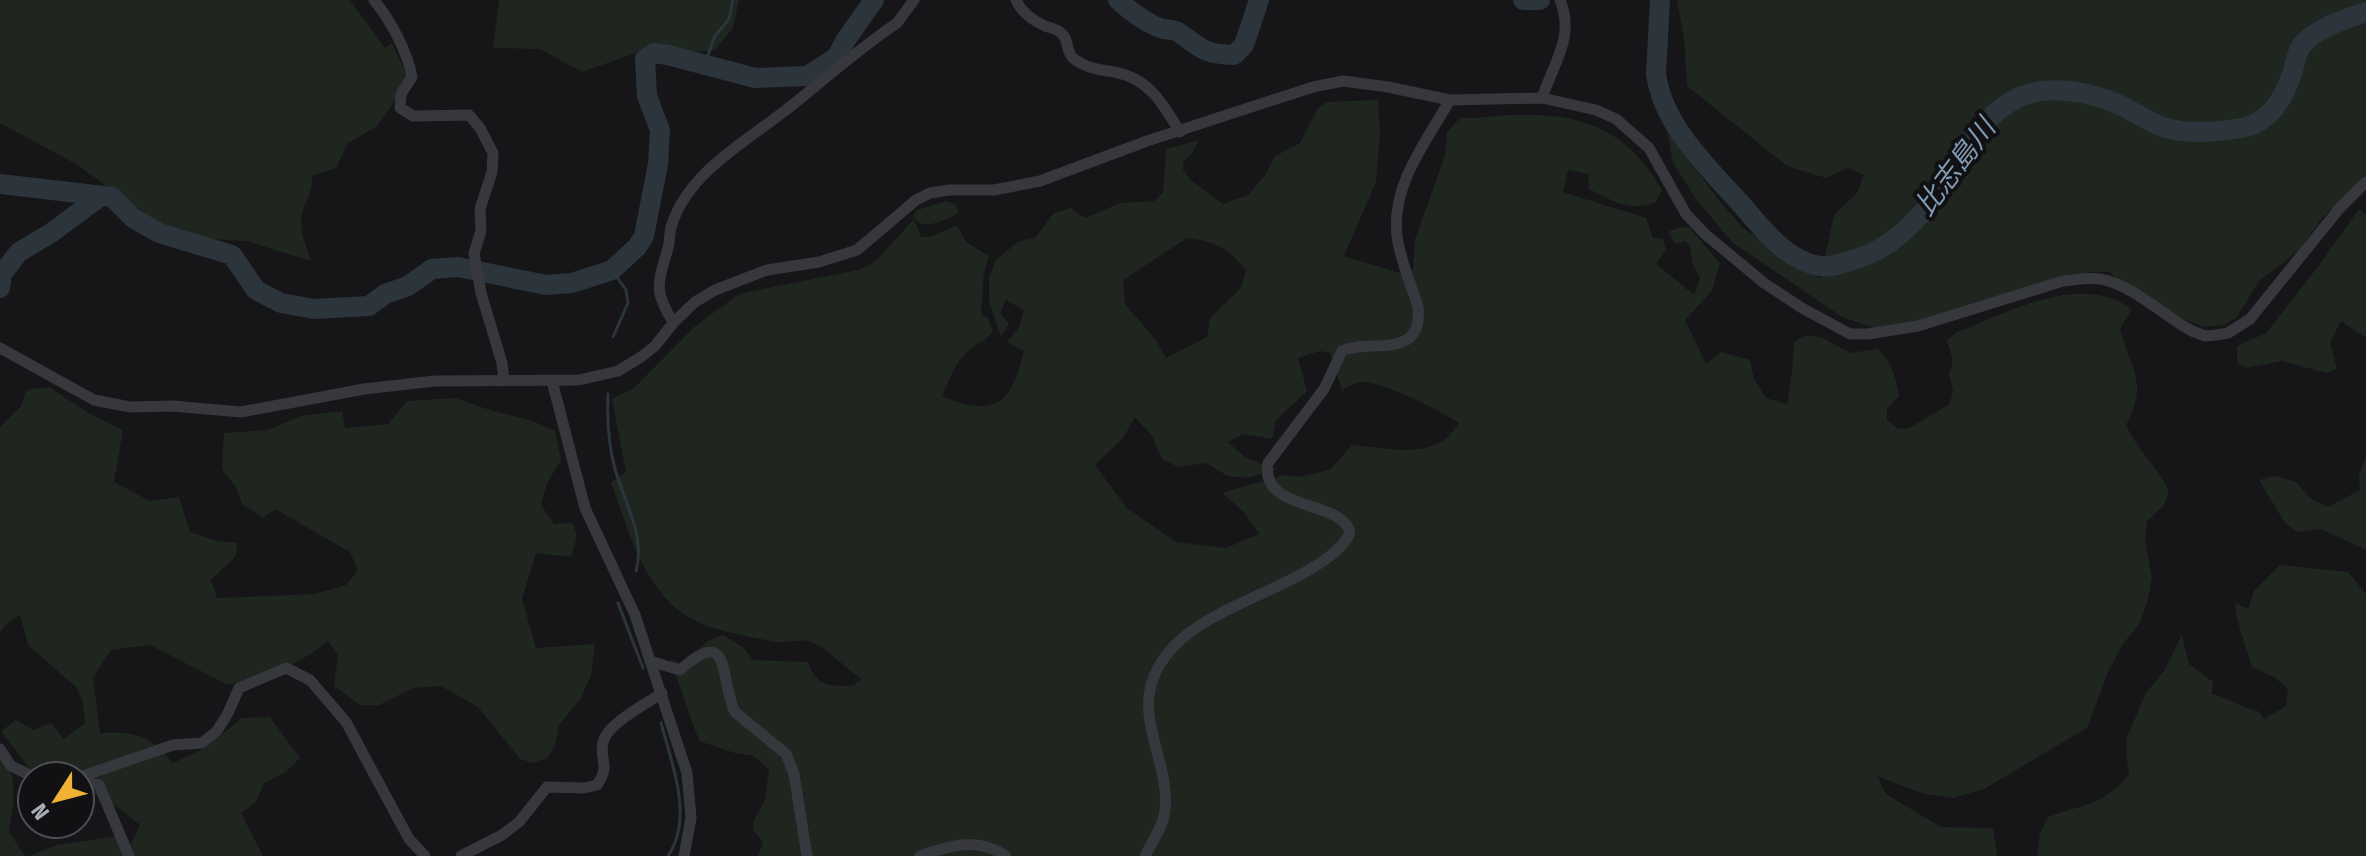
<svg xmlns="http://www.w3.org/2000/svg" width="2366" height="856" font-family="'Fira Sans Condensed','Noto Sans JP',sans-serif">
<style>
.green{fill:#1e261f;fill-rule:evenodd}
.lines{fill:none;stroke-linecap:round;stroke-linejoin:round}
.stream{stroke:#2c353c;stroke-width:3}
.river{stroke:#2c353c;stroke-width:20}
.minor{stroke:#37383d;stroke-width:11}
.labels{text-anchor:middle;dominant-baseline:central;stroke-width:8;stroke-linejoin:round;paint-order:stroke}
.water-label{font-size:28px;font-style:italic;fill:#7f9bb3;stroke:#111113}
</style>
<rect width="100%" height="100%" fill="#161618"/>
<g class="green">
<path d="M 0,0 L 350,0 L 385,48 L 392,43 L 407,76 L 392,105 L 376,127 L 348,143 L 336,168 L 312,176 C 313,195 305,198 302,215 C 299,230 306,246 311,261 L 246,241 L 209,239 L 161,225 L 76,164 L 0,123 Z"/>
<polygon points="499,0 739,0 733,28 714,51 636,53 582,72 540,49 493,48"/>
<polygon points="1677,0 2366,0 2366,178 2323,217 2298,251 2260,280 2236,318 2224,325 2204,327 2136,300 2110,272 2089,272 1906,325 1874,328 1842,317 1732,242 1696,199 1673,163 1667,131 1718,199 1743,228 1820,279 1834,215 1857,193 1864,175 1848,168 1826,178 1787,166 1687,86 1684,38"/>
<path d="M 1378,100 L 1380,130 L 1376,182 L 1344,256 L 1400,273 L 1413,270 L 1415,239 L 1445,156 L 1447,132 L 1461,117 C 1478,120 1493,115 1510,115 C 1581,113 1624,126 1662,190 L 1656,202 C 1629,213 1614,201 1589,189 L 1588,174 L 1568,170 L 1563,192 L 1646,218 L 1653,238 L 1663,239 L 1666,250 L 1656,264 L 1694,295 L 1700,278 L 1692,263 L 1690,247 L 1685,241 L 1675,244 L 1668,232 L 1677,228 L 1689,227 L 1720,263 L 1712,291 L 1685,320 L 1706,364 L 1721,352 L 1750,360 L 1754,379 L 1766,398 L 1787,404 L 1792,372 L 1794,342 L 1805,335 L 1823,338 L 1850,353 L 1877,349 C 1893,361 1895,377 1899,396 L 1887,409 L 1887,420 L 1898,429 L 1909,428 L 1950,404 L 1953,390 L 1949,375 L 1953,360 L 1947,341 L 1955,333 C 2009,313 2079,271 2132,309 L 2120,329 C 2131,371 2149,382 2126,425 C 2137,449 2157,467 2169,490 L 2164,505 L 2147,521 L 2145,540 L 2152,578 L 2147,603 L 2139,624 L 2123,644 L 2109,670 L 2087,728 L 1984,789 L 1953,798 L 1924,794 L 1877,776 L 1886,794 L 1941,827 L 1993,828 L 1997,856 L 758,856 L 763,842 L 753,830 L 754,820 L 765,800 L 769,770 L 754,756 L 735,753 L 699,741 L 670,659 L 682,664 L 709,640 L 723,635 L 744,648 L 753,660 L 808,662 C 817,687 828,686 853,686 L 862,679 C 847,670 822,643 807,641 C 796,639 785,644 770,641 C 747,636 721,632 700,623 C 646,600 629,532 611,482 L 626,472 L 612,399 L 634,388 L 694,327 L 739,294 L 858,270 L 875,262 L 914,219 L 921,237 L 929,237 L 957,225 L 966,242 L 989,256 L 984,272 L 981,314 L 988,318 L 993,331 C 986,341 977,344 968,351 C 955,363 949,380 942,396 C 996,419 1011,403 1024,351 L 1007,342 L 1019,327 L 1024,310 L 1006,300 L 1000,313 L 1009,324 L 1001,337 L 989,301 L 989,278 L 996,260 L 1019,241 L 1035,238 L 1054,213 L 1071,208 L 1085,218 L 1120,203 L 1154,201 L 1163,193 L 1166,149 L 1199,140 L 1191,155 L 1183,162 L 1183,170 L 1193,182 L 1223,204 L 1248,195 L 1265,175 L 1275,156 L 1300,143 L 1318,108 L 1327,102 ZM 1187,238 C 1215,241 1227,248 1246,270 L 1241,288 L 1210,318 L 1207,337 L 1166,358 L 1156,340 L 1125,304 L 1123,280 ZM 1320,351 L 1330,353 L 1342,390 C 1347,387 1354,383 1360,382 C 1378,379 1443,412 1459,423 C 1455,428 1451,434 1446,438 C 1423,458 1380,447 1352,445 L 1330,470 L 1298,477 L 1284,475 L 1222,493 L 1243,511 L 1259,534 L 1226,548 L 1176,542 L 1127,508 L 1095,465 L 1123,438 L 1135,417 L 1152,436 L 1162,459 L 1178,467 L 1206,463 L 1228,476 L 1248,478 L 1278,469 L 1246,458 L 1228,442 L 1243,434 L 1272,439 L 1276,420 L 1307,391 L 1298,358 Z"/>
<path d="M 947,201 L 956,205 L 958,213 C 945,220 934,226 920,224 L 913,216 L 917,210 Z"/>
<polygon points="2359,209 2366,215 2366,338 2341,321 2330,343 2337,369 2326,373 2282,361 2246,368 2237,362 2237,346 2266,333 2317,268"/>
<path d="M 49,387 L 90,414 L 123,430 L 114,482 L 150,501 L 179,497 L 190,532 L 217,541 L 237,543 L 236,556 L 211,580 L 217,598 L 315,594 L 346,585 L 358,570 L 350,552 L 275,509 L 263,518 L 242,504 L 237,489 L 222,469 L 224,433 L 268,430 L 300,416 L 342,411 L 345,428 L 388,424 L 407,401 L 455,398 L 493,411 L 533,421 L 555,431 L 561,460 L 547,483 L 541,505 L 554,524 L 573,523 L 577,536 L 571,557 L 536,553 L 522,599 L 536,648 L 595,644 L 591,675 L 581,698 L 559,725 L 555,746 L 547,758 L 533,763 L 520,759 L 478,707 L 441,686 L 413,688 L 379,705 L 360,705 L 334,686 L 338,655 L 328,641 C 300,664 264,679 228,685 L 150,645 L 111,650 L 93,678 L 100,733 C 137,732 148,734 173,763 L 205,748 L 242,718 L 270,717 L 300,758 L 286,772 L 264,783 L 256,802 L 241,813 L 263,856 L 28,856 L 57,845 L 117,836 L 130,846 L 140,825 L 115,805 L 91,792 L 87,769 L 62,775 L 34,774 L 1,731 L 16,720 L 34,730 L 51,723 L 64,739 L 85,723 L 83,703 L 77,688 L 28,645 L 20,615 L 6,624 L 0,633 L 0,427 L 21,406 L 26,390 Z"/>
<polygon points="2366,456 2366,550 2321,529 2297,532 2285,523 2259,480 2275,476 2296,482 2310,498 2328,507 2360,490 2359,475"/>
<path d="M 2280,565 L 2348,572 L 2366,594 L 2366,856 L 2037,856 L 2040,833 L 2048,817 C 2085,803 2102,807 2129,774 L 2126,753 L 2127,737 L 2146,693 L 2164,671 L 2182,635 L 2189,664 L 2213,682 L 2212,694 C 2230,698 2240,708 2258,711 L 2264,719 L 2286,706 L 2288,689 L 2274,677 L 2252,667 L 2237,619 L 2235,603 L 2248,609 L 2254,591 Z"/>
<path d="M 0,751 C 19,777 14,802 9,832 L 25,856 L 0,856 Z"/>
</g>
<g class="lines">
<g class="stream">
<polyline points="714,67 708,55 715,36 729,19 733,0"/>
<polyline points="612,270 626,290 628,303 613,337"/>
<path d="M 608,394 C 607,419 608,444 615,469 C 624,502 646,536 636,571"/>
<polyline points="618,603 643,668"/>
<path d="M 661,723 C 672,764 694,818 668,856"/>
</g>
<g class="river">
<path d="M 1118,0 C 1130,11 1144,22 1160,28 C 1165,30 1173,29 1178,32 C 1202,48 1202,54 1234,55 L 1244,45 L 1259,0"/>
<polyline points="1523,0 1540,0"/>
<path d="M 1660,0 L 1656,74 C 1663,126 1708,167 1741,204 C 1762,228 1786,261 1820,266 C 1831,268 1846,262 1856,259 C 1899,246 1929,208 1953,172 C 1973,142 1985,112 2020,97 C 2050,84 2092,92 2120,105 C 2135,112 2148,122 2163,127 C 2188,135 2216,132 2241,128 C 2270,123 2283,99 2292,74 C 2295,64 2296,53 2302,45 C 2316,28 2346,19 2366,12"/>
<polyline points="0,184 112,197 133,218 159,233 232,255 256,290 281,303 314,309 369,306 385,294 408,286 432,269 458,267 546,285 572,283 612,270 637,247 644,236 658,164 660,130 647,96 645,59 654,53 668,55 755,78 807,76 837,57 845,41 874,0"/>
<polyline points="0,288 2,274 19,252 51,233 101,196"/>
</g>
<g class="minor">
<path d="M 374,0 C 391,21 407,51 412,77 L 401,94 L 400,108 L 413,116 L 469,115 L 480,128 L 493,153 L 492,172 L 480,209 L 481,231 L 474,253 L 481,293 L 502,363 L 504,381"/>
<path d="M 1016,0 C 1021,11 1032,20 1043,25 C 1048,28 1055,28 1060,32 C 1070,39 1065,51 1073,58 C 1085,68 1100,70 1114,72 C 1149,78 1163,104 1180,132"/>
<path d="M 1542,98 C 1554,62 1575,37 1560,0"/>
<path d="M 673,322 C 653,290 658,283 668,248 C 670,241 669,232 672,224 C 690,170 749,140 791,106 C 826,78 860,48 897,23 L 914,0"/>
<path d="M 0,348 L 94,400 L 130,407 L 172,406 L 241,412 L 364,389 L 435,381 L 579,380 L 618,371 L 641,357 L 655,346 L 674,322 L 695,302 L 715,290 L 767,270 L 819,262 L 857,250 L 916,200 L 930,193 L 949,190 L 994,190 L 1040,181 L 1147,141 L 1313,87 L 1343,81 L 1388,87 L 1450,100 L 1542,98 L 1596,110 L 1616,119 L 1649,148 L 1686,214 L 1705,234 L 1764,283 L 1802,308 L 1850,334 L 1868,334 L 1918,326 L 2063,281 C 2075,280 2088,277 2100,279 C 2134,285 2163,316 2192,331 L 2205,336 L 2216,335 L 2228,333 L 2250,319 L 2339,209 L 2366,182"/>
<polyline points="552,381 585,508 635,615 687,773 691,818 684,856"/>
<path d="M 650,661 L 680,670 C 733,623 719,680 735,712 L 786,754 L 794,774 L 807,856"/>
<polyline points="0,749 11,766 32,776"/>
<polyline points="80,777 173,745 202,743 217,731 228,713 239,688 286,668 310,680 346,722 409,839 425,856"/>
<polyline points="80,782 99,785 129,856"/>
<path d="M 461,856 L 502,835 L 519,822 L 547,787 L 584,788 L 597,785 C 611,765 599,761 603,742 C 607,724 646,704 662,693"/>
<path d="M 920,856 C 951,845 977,837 1006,856"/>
<path d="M 1145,856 C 1152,842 1163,827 1165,811 C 1171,762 1131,716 1158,668 C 1187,613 1271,597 1320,563 C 1332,555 1344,546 1350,533 C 1343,499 1259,512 1268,463 L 1324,389 L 1342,351 C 1367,338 1424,362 1418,307 C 1411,284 1400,260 1397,236 C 1391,185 1426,142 1450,100"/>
</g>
</g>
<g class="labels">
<g class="water-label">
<text transform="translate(1955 167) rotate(-53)">比志島川</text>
</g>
</g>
<g transform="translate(56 800) rotate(234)"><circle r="38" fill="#111113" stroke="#4d4f55" stroke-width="2"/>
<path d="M0-6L14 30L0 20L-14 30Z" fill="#f2b134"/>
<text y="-12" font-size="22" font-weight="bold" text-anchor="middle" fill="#a8adb8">N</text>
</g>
</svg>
